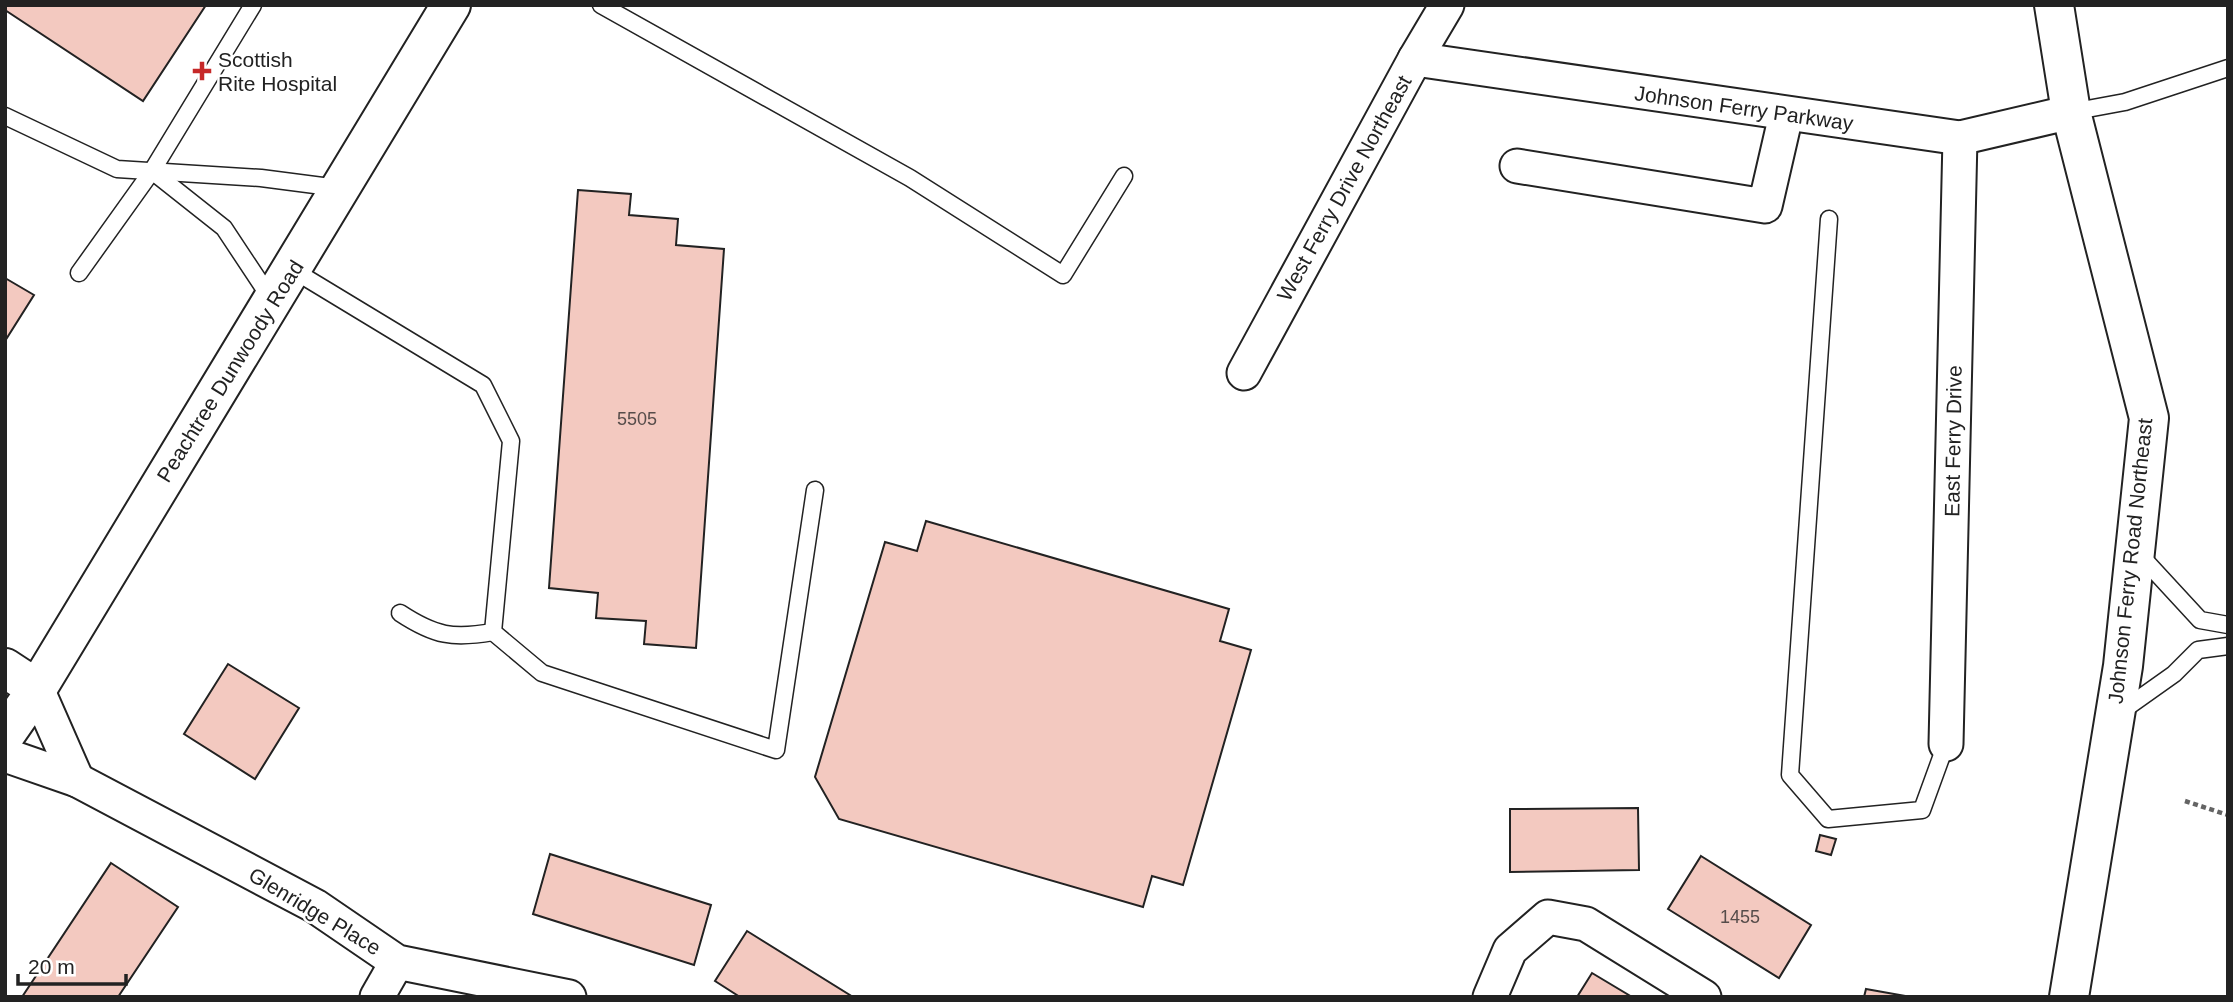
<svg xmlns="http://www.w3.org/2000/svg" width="2233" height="1002" font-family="Helvetica,sans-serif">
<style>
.building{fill:#f3c9c0;stroke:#222;stroke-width:2}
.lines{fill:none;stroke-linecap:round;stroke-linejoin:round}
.lane-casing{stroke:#222;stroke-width:19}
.street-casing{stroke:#222;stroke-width:37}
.secondary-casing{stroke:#222;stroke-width:42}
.path{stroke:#646464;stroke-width:4.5;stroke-dasharray:5 3.5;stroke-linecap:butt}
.lane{stroke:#fff;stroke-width:16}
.street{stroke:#fff;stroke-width:33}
.secondary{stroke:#fff;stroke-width:38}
.poi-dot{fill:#c62828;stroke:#fff;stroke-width:2.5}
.labels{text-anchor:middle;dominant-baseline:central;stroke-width:5;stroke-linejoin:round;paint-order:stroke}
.number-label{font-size:18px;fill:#564c4a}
.poi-label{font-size:21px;fill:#222;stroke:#fff;text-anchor:start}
.street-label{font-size:21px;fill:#222;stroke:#fff}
</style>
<rect width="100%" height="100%" fill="#fff"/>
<g class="building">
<polygon points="5,5 206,5 143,101 5,10"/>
<polygon points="578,190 631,194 629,215 678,219 676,245 724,249 696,648 644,644 646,621 596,618 598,593 549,588"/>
<polygon points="5,278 34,295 5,341"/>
<polygon points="926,521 1229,609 1220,641 1251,650 1183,885 1152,876 1143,907 839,819 815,777 885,542 917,551"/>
<polygon points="228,664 299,708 255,779 184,734"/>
<polygon points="1638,808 1639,870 1510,872 1510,809"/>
<polygon points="1820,835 1836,839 1831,855 1816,851"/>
<polygon points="550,854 711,905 694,965 533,914"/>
<polygon points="1701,856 1811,925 1779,978 1668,909"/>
<polygon points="111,863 178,907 118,997 22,997"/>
<polygon points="747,931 853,997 740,997 715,981"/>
<polygon points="1592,973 1632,997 1577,997"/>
<polygon points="1866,989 1911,997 1864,997"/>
</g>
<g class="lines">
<defs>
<g id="lane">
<polyline points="601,5 910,178 1063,275 1124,176"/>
<polyline points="2071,112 2125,102 2228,68"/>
<polyline points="5,116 117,169 261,178 338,188"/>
<polyline points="152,171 224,228 271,299"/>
<polyline points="1829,219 1790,775 1828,819 1922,810 1946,744"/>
<polyline points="293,270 483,385 511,441 493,632 542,673 776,750 815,490"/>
<polyline points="79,273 152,171 253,5"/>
<polyline points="2140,555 2200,620 2228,625"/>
<path d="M 400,613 C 435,636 453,639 493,632"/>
<polyline points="2119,713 2174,674 2198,650 2228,646"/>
</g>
<g id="street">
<polyline points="1415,59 1960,138 2071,112"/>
<polyline points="1517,166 1765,206 1786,115"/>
<polyline points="1244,373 1415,59 1447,5"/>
<polyline points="37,689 77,780"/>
<polyline points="1946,744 1960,138"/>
<polyline points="5,755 77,780 315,906 397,962 569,997"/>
<polyline points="377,997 397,962"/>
<polyline points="1490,997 1510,950 1548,917 1586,924 1704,997"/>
</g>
<g id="secondary">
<polyline points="2054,5 2071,112 2149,418 2123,666 2069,997"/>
<polyline points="5,668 37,689"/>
<polyline points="5,735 37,689 451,5"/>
</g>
</defs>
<use href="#lane" class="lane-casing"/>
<use href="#street" class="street-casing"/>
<use href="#secondary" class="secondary-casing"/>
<polyline class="path" points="2185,801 2228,815"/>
<use href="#lane" class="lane"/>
<use href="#street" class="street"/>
<use href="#secondary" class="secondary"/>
</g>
<path class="poi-dot" d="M198.5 60.5h7v7h7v7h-7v7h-7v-7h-7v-7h7z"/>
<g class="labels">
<g class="number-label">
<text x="637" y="419">5505</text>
<text x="1740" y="917">1455</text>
</g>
<g class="poi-label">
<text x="218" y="59">Scottish<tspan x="218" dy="24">Rite Hospital</tspan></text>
</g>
<g class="street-label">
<text transform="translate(1744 108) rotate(8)">Johnson Ferry Parkway</text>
<text transform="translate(1344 188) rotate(-61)">West Ferry Drive Northeast</text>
<text transform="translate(230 371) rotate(-58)">Peachtree Dunwoody Road</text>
<text transform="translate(1953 441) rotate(-89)">East Ferry Drive</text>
<text transform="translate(2130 561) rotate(-84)">Johnson Ferry Road Northeast</text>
<text transform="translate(315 911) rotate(31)">Glenridge Place</text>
</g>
</g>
<rect width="2233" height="1002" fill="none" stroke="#222222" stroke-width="14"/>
<path d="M18 974v10h108v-10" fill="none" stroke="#222222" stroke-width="3.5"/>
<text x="28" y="974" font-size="21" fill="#222222" stroke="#ffffff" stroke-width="5" paint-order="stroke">20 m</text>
</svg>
